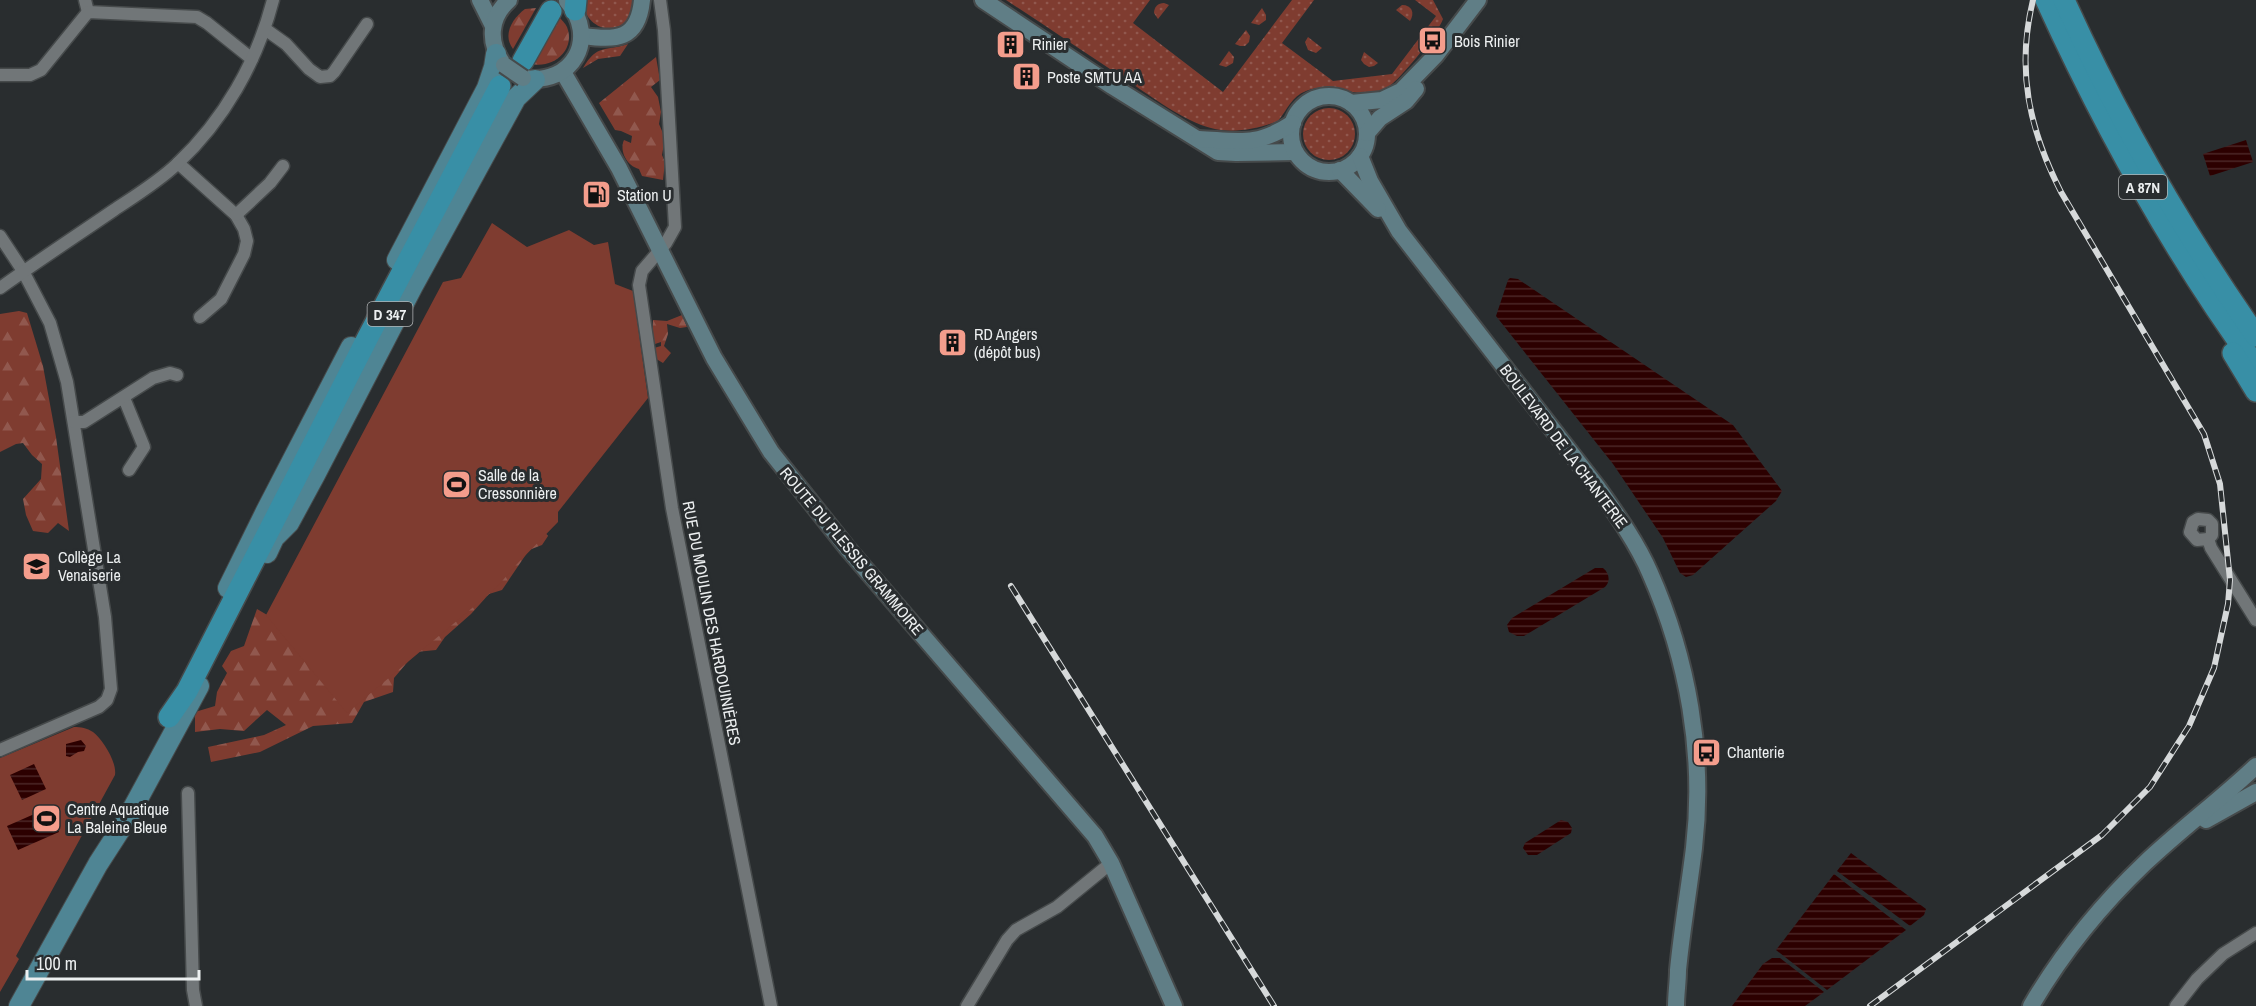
<svg xmlns="http://www.w3.org/2000/svg" width="2256" height="1006" font-family="'Archivo Narrow',sans-serif">
<style>
.grass{fill:url(#grass-dots)}
.forest{fill:url(#forest-firs)}
.pitch{fill:#7f3c30}
.water{fill:url(#water-rules)}
.lines{fill:none;stroke-linecap:round;stroke-linejoin:round}
.street-casing{stroke:#464a4b;stroke-width:15}
.secondary-casing{stroke:#464a4b;stroke-width:20}
.primary-casing{stroke:#464a4b;stroke-width:22}
.highway-casing{stroke:#464a4b;stroke-width:24}
.street{stroke:#717678;stroke-width:12}
.secondary{stroke:#607e86;stroke-width:16}
.primary{stroke:#4f8594;stroke-width:20}
.highway{stroke:#388fa6;stroke-width:21}
.rail-casing{stroke:#d6d9da;stroke-width:6}
.rail{stroke:#292d2f;stroke-width:4;stroke-dasharray:11;stroke-linecap:butt}
.secondary-bridge-casing{stroke:#464a4b;stroke-width:20;stroke-linecap:butt}
.secondary-bridge{stroke:#607e86;stroke-width:16}
.labels{text-anchor:middle;dominant-baseline:central;stroke-width:6;stroke-linejoin:round;paint-order:stroke}
.shield{fill:#292d2f;stroke:#b2b5b6;stroke-width:1.5}
.shield-label{font-size:15px;font-weight:bold;fill:#eceff0}
.poi-label{font-size:16px;fill:#eceff0;stroke:#292d2f;text-anchor:start}
.street-label{font-size:16px;fill:#eceff0;stroke:#292d2f}
</style>
<defs>
<pattern id="grass-dots" width="8" height="8" patternUnits="userSpaceOnUse" patternTransform="scale(1.5)"><rect width="8" height="8" fill="#7f3c30"/><path d="M2 2h.1M6 6h.1" fill="none" stroke="#91584e" stroke-width="1.8" stroke-linecap="round"/></pattern>
<pattern id="forest-firs" width="22" height="20" patternUnits="userSpaceOnUse" patternTransform="scale(1.5)"><rect width="22" height="20" fill="#7f3c30"/><path d="M5 1l3.5 6h-7zM16 11l3.5 6h-7z" fill="#91584e"/></pattern>
<pattern id="water-rules" width="6" height="5" patternUnits="userSpaceOnUse" patternTransform="scale(1.5)"><rect width="6" height="5" fill="#2c0000"/><path d="M0 2.5h6" fill="none" stroke="#4b2626"/></pattern>
</defs>
<rect width="100%" height="100%" fill="#292d2f"/>
<g class="grass">
<path d="M 582,0 L 634,0 C 631,40 586,36 582,0 Z"/>
<path d="M 1006,0 L 1150,0 L 1133,23 L 1223,92 L 1292,0 L 1314,0 L 1282,43 L 1333,81 L 1392,74 L 1436,16 L 1415,0 L 1433,0 L 1443,19 C 1438,33 1404,74 1392,84 C 1386,89 1378,92 1370,93 C 1348,95 1328,82 1306,91 C 1292,96 1287,110 1278,121 C 1258,129 1232,134 1211,128 C 1184,121 1152,97 1128,81 C 1087,54 1047,27 1006,0 Z"/>
<path d="M 1164,3 L 1169,5 L 1158,19 L 1154,13 C 1154,7 1158,3 1164,3 Z"/>
<path d="M 1402,5 C 1412,5 1415,13 1410,21 L 1396,10 Z"/>
<polygon points="1262,8 1266,15 1266,20 1259,25 1251,23"/>
<polygon points="1246,30 1250,36 1249,42 1245,46 1240,46 1235,44"/>
<polygon points="1308,37 1322,48 1316,53 1308,50 1305,42"/>
<path d="M 628,44 L 620,56 L 598,59 L 583,68 C 598,43 605,52 628,44 Z"/>
<polygon points="1229,51 1234,57 1233,63 1226,67 1219,65"/>
<polygon points="1364,52 1378,63 1374,66 1369,67 1364,64 1361,60"/>
<circle cx="1329" cy="134" r="26"/>
</g>
<g class="forest">
<path d="M 525,9 L 536,8 L 513,49 C 502,34 513,18 525,9 Z"/>
<path d="M 558,16 C 561,19 565,23 567,27 C 576,50 553,69 531,64 Z"/>
<path d="M 656,57 L 660,80 L 651,87 L 658,97 L 661,112 L 659,124 L 665,138 L 662,155 L 665,162 L 663,180 L 642,176 L 639,169 C 627,166 619,151 624,140 L 631,143 L 632,136 L 621,131 L 615,130 L 599,103 Z"/>
<polygon points="19,311 27,313 43,366 56,437 69,531 58,523 48,533 33,531 26,515 23,499 41,479 42,464 32,455 23,443 16,444 0,452 0,314"/>
<polygon points="682,315 687,327 680,328 667,324 668,334 664,346 671,353 663,363 653,357 654,348 661,346 661,342 655,344 652,339 653,320 667,321"/>
<polygon points="542,528 548,536 542,545 529,550 502,590 489,594 471,614 445,637 436,650 416,652 394,678 393,692 364,702 352,723 313,726 260,752 211,762 208,747 264,735 286,725 267,710 244,731 220,729 195,732 195,712 215,706 217,692 227,673 222,666 231,651 244,646 257,609 274,619"/>
</g>
<g class="pitch">
<polygon points="492,223 527,247 569,230 594,245 608,242 615,284 633,291 648,398 558,512 558,522 517,564 496,588 347,713 266,615 443,282 461,278"/>
<path d="M 74,727 C 81,727 87,728 93,732 C 103,740 117,762 115,775 L 16,956 L 19,959 L 0,992 L 0,758 Z"/>
</g>
<g class="water">
<polygon points="2246,140 2253,162 2210,176 2203,154"/>
<polygon points="1510,278 1518,279 1733,425 1782,491 1776,501 1693,575 1686,577 1680,573 1663,538 1613,464 1496,316 1508,280"/>
<path d="M 1595,568 L 1603,568 C 1609,573 1611,581 1605,587 L 1524,636 L 1517,636 L 1509,632 L 1507,625 L 1512,618 Z"/>
<polygon points="81,740 86,746 84,751 78,752 70,757 66,756 66,744"/>
<polygon points="34,764 46,789 22,800 10,775"/>
<polygon points="48,808 59,832 18,850 7,826"/>
<polygon points="1561,820 1568,822 1572,828 1571,833 1537,855 1528,855 1523,848 1525,843"/>
<polygon points="1851,853 1926,909 1924,915 1910,926 1837,871"/>
<polygon points="1834,874 1906,930 1827,990 1776,950"/>
<polygon points="1772,958 1780,958 1824,992 1805,1006 1732,1006 1763,964"/>
</g>
<g class="lines">
<defs>
<g id="street">
<polyline points="85,0 88,12"/>
<polyline points="660,0 664,30 675,227 666,243 642,271 639,285 672,508 771,1006"/>
<polyline points="265,29 286,44 309,69 320,77 330,76 334,72 367,24"/>
<polyline points="0,75 30,75 41,70 88,12 197,17 207,23 252,59"/>
<polyline points="178,163 236,215 244,229 247,241 244,254 221,299 200,317"/>
<polyline points="236,215 270,183 283,166"/>
<polyline points="0,236 23,271 50,323 67,382 105,617 111,689 107,700 99,707 0,750"/>
<path d="M 0,288 C 38,261 76,236 114,210 C 135,196 158,182 177,164 C 224,120 257,62 273,0"/>
<polyline points="124,398 144,447 129,470"/>
<polyline points="74,422 84,422 153,378 170,373 177,375"/>
<polyline points="2208,539 2197,540 2190,532 2193,522 2198,519 2208,520 2212,524 2212,535 2208,539 2211,548 2256,620"/>
<polyline points="188,793 193,990 196,1006"/>
<polyline points="967,1006 1007,940 1016,930 1057,907 1111,863"/>
<polyline points="2176,1006 2197,979 2223,954 2256,933"/>
</g>
<g id="secondary">
<polyline points="480,0 493,26"/>
<polyline points="983,0 1112,86 1218,152 1236,153 1295,152"/>
<path d="M 582,36 C 616,40 638,41 642,0"/>
<path d="M 503,64 C 488,42 489,18 509,0"/>
<polyline points="563,72 619,168 714,358 771,452 848,549 1095,836 1111,863 1174,1006"/>
<path d="M 524,78 C 573,86 599,38 567,1"/>
<circle cx="1329" cy="134" r="38"/>
<polyline points="1351,103 1382,100 1401,91 1436,55 1478,0"/>
<polyline points="1367,133 1380,118 1406,101 1416,89"/>
<path d="M 1199,139 C 1240,141 1256,147 1293,123"/>
<path d="M 1360,156 L 1370,181 L 1399,231 L 1598,488 C 1617,515 1637,543 1650,573 C 1688,659 1705,755 1694,848 C 1689,889 1682,929 1678,970 C 1678,982 1676,994 1676,1006"/>
<polyline points="1340,170 1378,209"/>
<polyline points="2206,820 2256,792"/>
<path d="M 2031,1006 C 2062,953 2101,905 2145,863 C 2181,829 2220,800 2256,766"/>
</g>
<g id="primary">
<polyline points="397,260 487,88 494,67 496,54"/>
<polyline points="267,553 274,538 289,523 315,475 413,286 516,98 535,80"/>
<polyline points="228,588 266,511 351,347"/>
<polyline points="19,1006 98,864 127,819 199,686"/>
</g>
<g id="highway">
<path d="M 2046,0 C 2104,127 2173,252 2256,366"/>
<path d="M 2064,0 C 2117,117 2182,230 2256,336"/>
<polyline points="575,10 576,0"/>
<polyline points="523,61 551,11"/>
<polyline points="2233,353 2256,391"/>
<polyline points="169,717 187,691 368,337 500,86"/>
</g>
</defs>
<use href="#street" class="street-casing"/>
<use href="#secondary" class="secondary-casing"/>
<use href="#primary" class="primary-casing"/>
<use href="#highway" class="highway-casing"/>
<use href="#street" class="street"/>
<use href="#secondary" class="secondary"/>
<use href="#primary" class="primary"/>
<use href="#highway" class="highway"/>
<defs>
<g id="rail">
<polyline points="1011,586 1274,1006"/>
<path d="M 1870,1006 L 2102,835 L 2150,787 L 2189,726 L 2214,668 L 2228,604 L 2230,580 L 2220,484 L 2204,434 L 2061,192 C 2029,129 2016,70 2033,0"/>
</g>
</defs>
<use href="#rail" class="rail-casing"/>
<use href="#rail" class="rail"/>
<defs>
<polyline id="secondary-bridge" points="504,65 523,78"/>
</defs>
<use href="#secondary-bridge" class="secondary-bridge-casing"/>
<use href="#secondary-bridge" class="secondary-bridge"/>
</g>
<defs>
<symbol id="bus-square" viewBox="-11 -11 22 22"><rect x="-9" y="-9" width="18" height="18" rx="4" fill="#f49d8c" stroke="#292d2f"/><path d="M-5-6H5V4H4V6H2V4H-2V6H-4V4H-5ZM-3.5-4V0h7V-4ZM-3.5 1.2v1.5H-2V1.2ZM2 1.2v1.5H3.5V1.2Z" fill="#111"/></symbol>
<symbol id="building-square" viewBox="-11 -11 22 22"><rect x="-9" y="-9" width="18" height="18" rx="4" fill="#f49d8c" stroke="#292d2f"/><path d="M-4-6H4V6H1V3H-1V6H-4ZM-2.5-4.3h1.7v1.8h-1.7ZM.8-4.3h1.7v1.8H.8ZM-2.5-1h1.7V.8h-1.7ZM.8-1h1.7V.8H.8Z" fill="#111"/></symbol>
<symbol id="fuel-square" viewBox="-11 -11 22 22"><rect x="-9" y="-9" width="18" height="18" rx="4" fill="#f49d8c" stroke="#292d2f"/><path d="M-5.5-6h7V0h2V4h1.3V-2.5L3-4.5l.8-.8L6-3V5H2.5V1h-1V6h-7ZM-4.2-4.7v3.2H.2V-4.7Z" fill="#111"/></symbol>
<symbol id="stadium-square" viewBox="-11 -11 22 22"><rect x="-9" y="-9" width="18" height="18" rx="4" fill="#f49d8c" stroke="#292d2f"/><path d="M0-5a6.5 5 0 1 0 0 10a6.5 5 0 1 0 0-10ZM-3.5-1.8h7v3.6h-7Z" fill="#111"/></symbol>
<symbol id="school-square" viewBox="-11 -11 22 22"><rect x="-9" y="-9" width="18" height="18" rx="4" fill="#f49d8c" stroke="#292d2f"/><path d="M0-5L7-2L0 1L-7-2ZM-4 1L0 2.5L4 1V4Q0 6-4 4Z" fill="#111"/></symbol>
</defs>
<g fill-rule="evenodd">
<use href="#bus-square" x="1416" y="24" width="33" height="33"/>
<use href="#building-square" x="994" y="28" width="33" height="33"/>
<use href="#building-square" x="1010" y="60" width="33" height="33"/>
<use href="#fuel-square" x="580" y="178" width="33" height="33"/>
<use href="#building-square" x="936" y="326" width="33" height="33"/>
<use href="#stadium-square" x="440" y="468" width="33" height="33"/>
<use href="#school-square" x="20" y="550" width="33" height="33"/>
<use href="#bus-square" x="1690" y="736" width="33" height="33"/>
<use href="#stadium-square" x="30" y="802" width="33" height="33"/>
</g>
<g class="labels">
<g class="shield">
<rect x="2119" y="175" width="48" height="24" rx="4.5"/>
<rect x="367.5" y="302" width="45" height="24" rx="4.5"/>
</g>
<g class="shield-label">
<text x="2143" y="187">A 87N</text>
<text x="390" y="314">D 347</text>
</g>
<g class="poi-label">
<text x="1454" y="41">Bois Rinier</text>
<text x="1032" y="44">Rinier</text>
<text x="1047" y="77">Poste SMTU AA</text>
<text x="617" y="195">Station U</text>
<text x="974" y="334">RD Angers<tspan x="974" dy="18">(dépôt bus)</tspan></text>
<text x="478" y="475">Salle de la<tspan x="478" dy="18">Cressonnière</tspan></text>
<text x="58" y="557">Collège La<tspan x="58" dy="18">Venaiserie</tspan></text>
<text x="1727" y="752">Chanterie</text>
<text x="67" y="809">Centre Aquatique<tspan x="67" dy="18">La Baleine Bleue</tspan></text>
</g>
<g class="street-label">
<text transform="translate(1564 446) rotate(53)">BOULEVARD DE LA CHANTERIE</text>
<text transform="translate(852 551) rotate(50)">ROUTE DU PLESSIS GRAMMOIRE</text>
<text transform="translate(712 623) rotate(79)">RUE DU MOULIN DES HARDOUINIÈRES</text>
</g>
</g>
<path d="M27 970v9h172v-9" fill="none" stroke="#eceff0" stroke-width="3"/>
<text x="36" y="970" font-size="18" fill="#eceff0" stroke="#292d2f" stroke-width="4.5" paint-order="stroke">100 m</text>
</svg>
